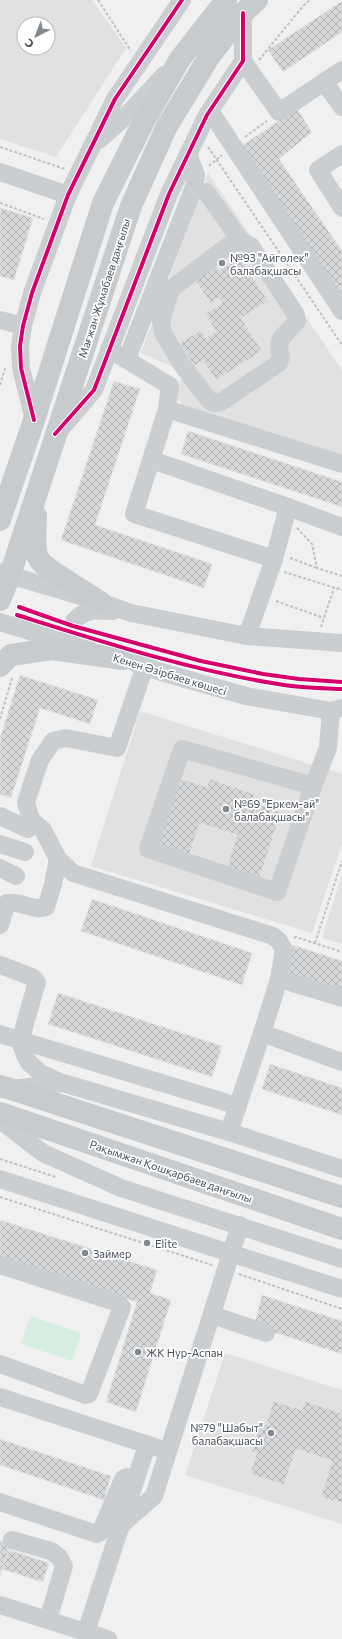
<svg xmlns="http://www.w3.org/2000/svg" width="342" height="1639" font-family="Commissioner,sans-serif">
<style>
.education{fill:#e2e1e1;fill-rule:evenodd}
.green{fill:#d6eee1}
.building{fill:url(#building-cross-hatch);stroke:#e1e2e3}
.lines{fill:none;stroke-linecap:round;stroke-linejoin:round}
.path{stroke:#bac4c2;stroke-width:2;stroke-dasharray:3 2;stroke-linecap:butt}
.minor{stroke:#cbced1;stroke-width:18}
.major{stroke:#c7cbce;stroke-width:22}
.cycleway-casing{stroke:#fff;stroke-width:6}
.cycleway{stroke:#d6006c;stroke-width:4}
.poi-dot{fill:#83888f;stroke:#fff;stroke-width:1.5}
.labels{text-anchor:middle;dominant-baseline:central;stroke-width:3.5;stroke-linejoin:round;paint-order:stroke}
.poi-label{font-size:11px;fill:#48505b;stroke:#fff;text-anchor:start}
.street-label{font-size:11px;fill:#48505b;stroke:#fff}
</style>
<defs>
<pattern id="building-cross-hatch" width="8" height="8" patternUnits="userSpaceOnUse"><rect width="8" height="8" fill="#d7d8da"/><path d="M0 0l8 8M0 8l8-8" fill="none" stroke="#b0b2b4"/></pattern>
</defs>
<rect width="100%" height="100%" fill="#f0f0f0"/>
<g class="education">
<path d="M 0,0 L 92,0 L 126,48 L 56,157 L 0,139 ZM 24,24 L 48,24 L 48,48 L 24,48 Z"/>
<polygon points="208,173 342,370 342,456 184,405 177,399 175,392 184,372 141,353"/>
<polygon points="140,711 342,774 342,844 312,933 91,866"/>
<polygon points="342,874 342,944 322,938"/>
<polygon points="225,1353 342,1390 342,1524 185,1475"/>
</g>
<polygon class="green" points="30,1316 81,1333 72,1361 21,1344"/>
<g class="building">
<polygon points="342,1 342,32 283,72 268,50"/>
<polygon points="297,109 312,132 279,159 342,251 342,296 240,147"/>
<polygon points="1,208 33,218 14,280 0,276 0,212"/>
<polygon points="240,257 268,301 241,318 262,351 216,380 203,360 194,366 180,343 201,330 206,338 216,331 205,314 222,303 219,298 210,303 194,278 215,264 219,270"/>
<polygon points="114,381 140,389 95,525 212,564 204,588 61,540"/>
<polygon points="188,431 342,482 342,507 181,454"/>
<polygon points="20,675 98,700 90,724 40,708 11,798 0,794 0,738"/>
<polygon points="178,778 207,787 210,779 254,794 252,802 281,812 258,882 226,871 237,835 200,823 188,859 155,848"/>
<polygon points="92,899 252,953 242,985 81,931"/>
<polygon points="293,945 342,961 342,994 284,975"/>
<polygon points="58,993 222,1046 212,1077 48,1024"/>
<polygon points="270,1064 342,1088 342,1115 262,1089"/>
<polygon points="0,1220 157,1270 150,1293 171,1300 136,1412 106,1402 137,1302 0,1259"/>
<polygon points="262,1295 342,1321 342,1354 254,1326"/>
<polygon points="273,1401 302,1410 305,1401 342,1413 342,1503 321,1497 332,1461 296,1449 284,1485 250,1474 257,1453 251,1452 260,1423 266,1425"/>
<polygon points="0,1439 111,1476 104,1500 0,1465"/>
<polygon points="0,1541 10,1545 0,1576"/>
<polygon points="9,1550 49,1563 43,1582 2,1569"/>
</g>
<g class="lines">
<g class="path">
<polyline points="98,0 131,51"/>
<polyline points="259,60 303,6 310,0"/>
<polyline points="245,137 267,121"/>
<polyline points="0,147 65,169"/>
<polyline points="208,147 342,345"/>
<polyline points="209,166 222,155"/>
<polyline points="0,203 44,219"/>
<polyline points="0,385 5,368"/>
<polyline points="297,528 312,544 317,568 342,576"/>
<polyline points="290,558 317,568"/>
<polyline points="284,572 342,590"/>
<polyline points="276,601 324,618"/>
<polyline points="321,627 334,588"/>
<polyline points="0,719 12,678"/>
<polyline points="294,938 296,937 342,952"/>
<polyline points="315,943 342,861"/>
<polyline points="0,1159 56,1177"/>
<polyline points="0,1197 212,1265"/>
<polyline points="239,1274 342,1309"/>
</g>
<g class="minor">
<polyline points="243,61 279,112 324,82 342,107"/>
<polyline points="324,82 342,70"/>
<polyline points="210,111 342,311"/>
<polyline points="99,140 125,117 164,75"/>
<polyline points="342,154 318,170 342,208"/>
<polyline points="0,172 68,195"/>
<polyline points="206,192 241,241"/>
<path d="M 241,241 L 251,246 L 296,315 L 297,321 C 285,337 275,335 281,357 L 279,363 L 221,402 L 214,403 L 209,400 L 182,365 L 163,333 L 161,321 L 171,289 L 228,246 Z"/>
<polyline points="0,320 23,326"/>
<polyline points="109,349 170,386 167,409 342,464"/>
<polyline points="127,359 194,187 196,175 188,154"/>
<polyline points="34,420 21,368 20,346 23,326 32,293 68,195 115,99 182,0"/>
<polyline points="59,431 94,390 169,194 207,115 243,61 243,13"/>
<polyline points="152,460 288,507 274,559 134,514 167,409"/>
<polyline points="288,507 342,527"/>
<polyline points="0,572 100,602 131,613 247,636 342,643"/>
<polyline points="0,622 76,645"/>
<polyline points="247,636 274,559"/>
<path d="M 88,648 C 75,640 72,637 74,621 C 85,609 97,610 113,611"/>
<polyline points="135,663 161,672 246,696 331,711 342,708"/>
<polyline points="145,666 117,748 66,738 53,741 40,760 26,802 31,820 43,830 58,859 73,873 273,936 279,941 284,950 279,979"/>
<polyline points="313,786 182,749 148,849 277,892 313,786 328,748 331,711"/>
<polyline points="0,816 28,829"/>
<polyline points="0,844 25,852"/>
<polyline points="0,868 16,876"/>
<path d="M 0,925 L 7,903 C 20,900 34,912 46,907 L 53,884 L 58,859"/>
<polyline points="0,965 32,977 37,982 20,1041 25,1055 29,1063 42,1074 62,1083"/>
<polyline points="262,1033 279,979 342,998"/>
<polyline points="0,1034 238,1106"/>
<polyline points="12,1089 63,1083 229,1132 342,1169"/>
<polyline points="0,1120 43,1153 121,1188 342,1259"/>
<polyline points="229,1132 262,1033 342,1062"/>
<polyline points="0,1179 342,1289"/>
<polyline points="0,1265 118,1303 122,1307 89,1394 86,1395 0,1364"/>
<polyline points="212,1315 266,1333"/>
<polyline points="0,1397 158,1448"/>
<polyline points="0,1502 97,1534 99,1533 101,1531 123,1479 127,1477 132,1479 134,1482"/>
<polyline points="120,1526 154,1496 240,1225"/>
<polyline points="12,1540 51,1551 59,1557 64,1566 48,1620"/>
<polyline points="0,1605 108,1639"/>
<polyline points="86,1632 147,1445"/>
</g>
<g class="major">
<path d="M 36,516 C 36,527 33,550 39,559 C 44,569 89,594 100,602"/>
<polyline points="0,520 34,420 103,203 144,121 180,59 226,0"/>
<polyline points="0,600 10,575 131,206 166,128 209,57 243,13 257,0"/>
<polyline points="0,666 11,655 52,649 123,659"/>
<polyline points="0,1086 11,1089 342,1197"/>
<polyline points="0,1113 342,1229"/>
</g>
<defs>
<g id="cycleway">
<polyline points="34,420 21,368 20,346 23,326 32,293 68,195 115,99 182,0"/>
<polyline points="55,434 94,390 169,194 207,115 243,61 243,13"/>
<polyline points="19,607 73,626 201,661 263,674 299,679 342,682"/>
<path d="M 17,615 C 103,642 189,670 278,684 C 299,688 321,688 342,689"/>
</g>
</defs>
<use href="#cycleway" class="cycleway-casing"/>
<use href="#cycleway" class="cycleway"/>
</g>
<g class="poi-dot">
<circle cx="222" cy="263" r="4"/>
<circle cx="226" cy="809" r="4"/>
<circle cx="147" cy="1243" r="4"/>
<circle cx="85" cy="1253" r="4"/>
<circle cx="138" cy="1352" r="4"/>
<circle cx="271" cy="1433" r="4"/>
</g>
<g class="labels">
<g class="poi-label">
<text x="230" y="257">№93 "Айгөлек"<tspan x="230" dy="13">балабақшасы</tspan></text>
<text x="234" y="803">№69 "Еркем-ай"<tspan x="234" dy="13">балабақшасы"</tspan></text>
<text x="155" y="1243">Elite</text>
<text x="93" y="1253">Займер</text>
<text x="146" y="1352">ЖК Нур-Аспан</text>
<text x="263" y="1427" text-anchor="end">№79 "Шабыт"<tspan x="263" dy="13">балабақшасы</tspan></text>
</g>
<g class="street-label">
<text transform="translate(104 288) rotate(-72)">Мағжан Жұмабаев даңғылы</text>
<text transform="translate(170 674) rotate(17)">Кенен Әзірбаев көшесі</text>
<text transform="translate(171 1171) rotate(19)">Рақымжан Қошқарбаев даңғылы</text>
</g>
</g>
<g transform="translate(36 36) rotate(222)"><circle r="19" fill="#ffffff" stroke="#b6b9bd"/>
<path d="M0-3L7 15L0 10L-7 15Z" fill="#83888f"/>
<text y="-6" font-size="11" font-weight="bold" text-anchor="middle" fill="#48505b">С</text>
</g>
</svg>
